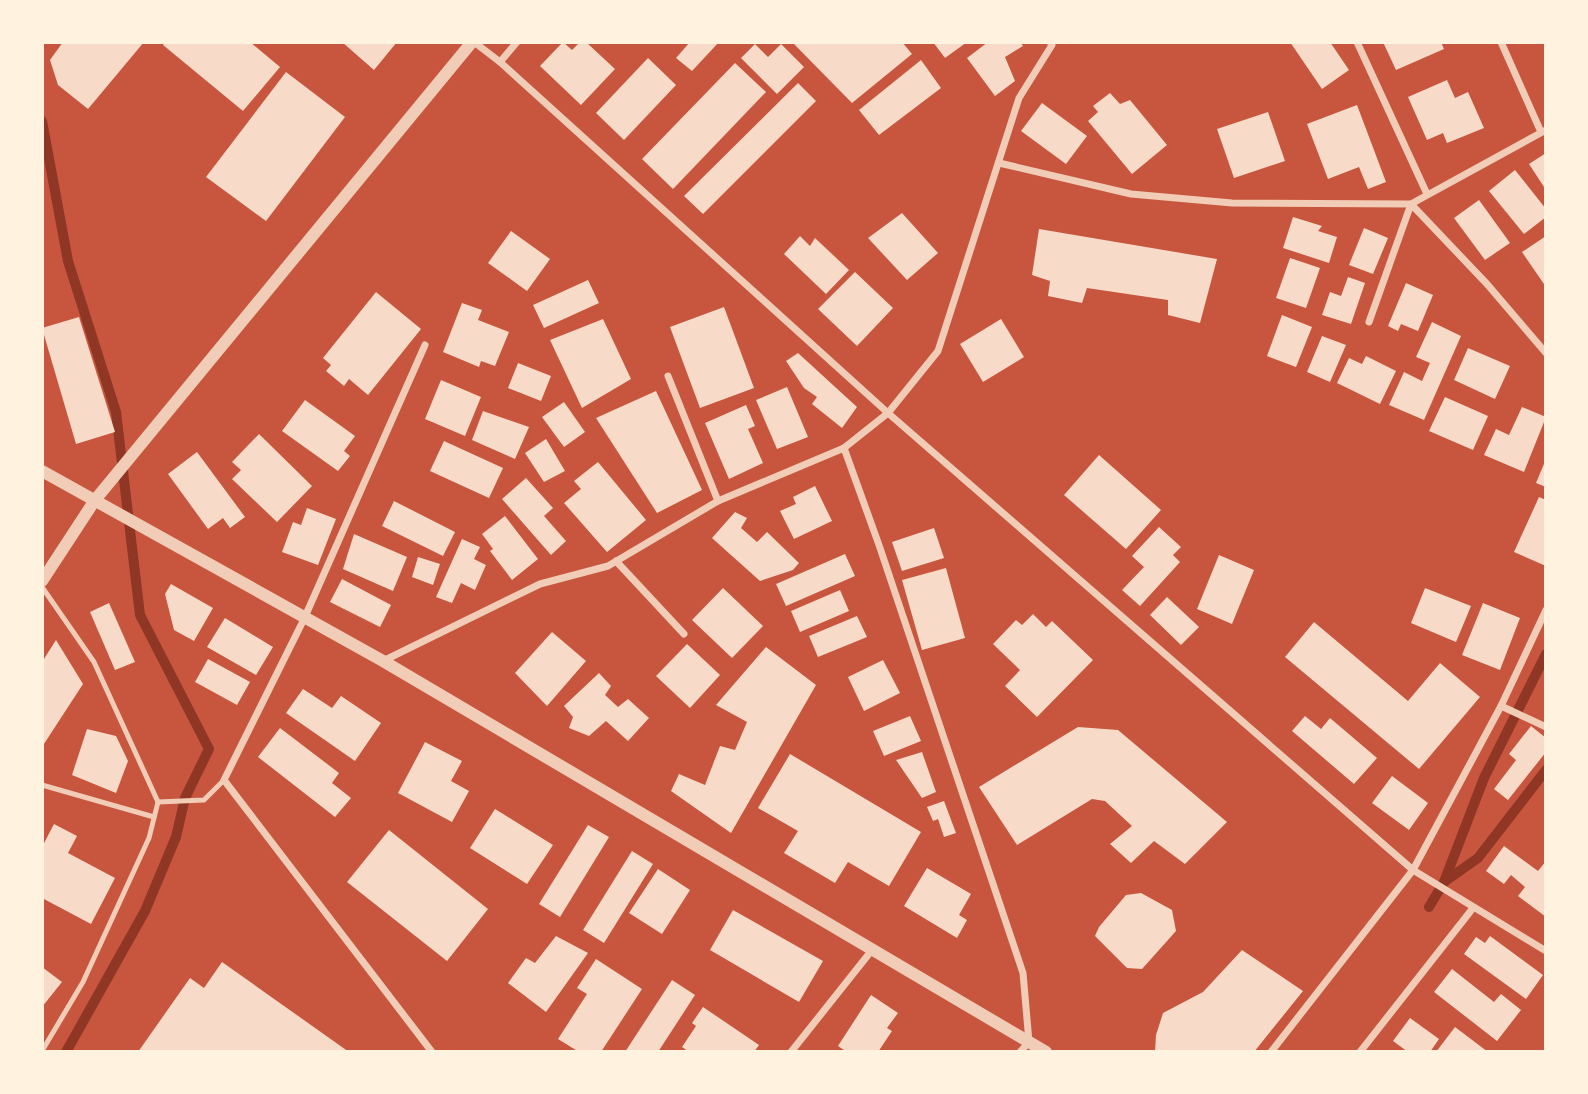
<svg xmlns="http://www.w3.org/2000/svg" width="1588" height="1094" font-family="Jost,sans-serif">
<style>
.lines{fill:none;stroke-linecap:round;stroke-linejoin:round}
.stream{stroke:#8f3625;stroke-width:10}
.building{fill:#f7dbc8}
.service{stroke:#f1ccb7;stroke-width:5}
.minor{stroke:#f1ccb7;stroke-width:7}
.tertiary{stroke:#f1ccb7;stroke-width:12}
</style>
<rect width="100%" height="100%" fill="#c8553d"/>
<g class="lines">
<g class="stream">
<polyline points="42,121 68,261 116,412 140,615 209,749 185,798 176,837 145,911 66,1052"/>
<polyline points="1444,882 1478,858 1546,770"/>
<polyline points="1429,907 1444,882 1484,778 1546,654"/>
</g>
</g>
<g class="building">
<polygon points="63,42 144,42 88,109 58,85 50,60"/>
<polygon points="165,42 250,42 280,67 243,111 163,45"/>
<polygon points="342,42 397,42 374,70"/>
<polygon points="563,42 572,50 580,42 586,42 615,69 581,105 540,66"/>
<polygon points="690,42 719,42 692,71 676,58"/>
<polygon points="792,42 902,42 912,54 852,103"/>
<polygon points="933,42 967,42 945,58"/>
<polygon points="988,42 1020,42 1023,46 1005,57 1015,81 995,96 967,58"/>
<polygon points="1290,42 1330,42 1349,70 1322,89"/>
<polygon points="1383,42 1441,42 1444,49 1396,70"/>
<polygon points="755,44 768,57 781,44 804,67 777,94 741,58"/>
<polygon points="648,58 676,85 624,140 596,113"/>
<polygon points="921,60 941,88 879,135 859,110"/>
<polygon points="735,63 766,92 673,189 642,159"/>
<polygon points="286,72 345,117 266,221 206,177"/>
<polygon points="1447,80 1455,98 1468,92 1484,128 1447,143 1443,133 1427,140 1408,97"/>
<polygon points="798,83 816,101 703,214 684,196"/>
<polygon points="1110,93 1120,104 1130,100 1167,145 1132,174 1088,121 1098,112 1093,106"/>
<polygon points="1042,103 1087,136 1066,164 1021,131"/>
<polygon points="1357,105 1386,182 1368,189 1359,167 1328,179 1307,124"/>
<polygon points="1268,112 1285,161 1234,178 1217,129"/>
<polygon points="1546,153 1546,190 1529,164"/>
<polygon points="1515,170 1546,209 1546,217 1524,234 1489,191"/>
<polygon points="1479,200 1510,243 1485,260 1454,218"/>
<polygon points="902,213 938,253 907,280 868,238"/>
<polygon points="1293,217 1322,226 1318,231 1337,237 1329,263 1283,248"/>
<polygon points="1364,228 1388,238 1373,274 1349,265"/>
<polygon points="1039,229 1217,259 1200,323 1168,315 1168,300 1087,288 1082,303 1048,296 1050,281 1032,275"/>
<polygon points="511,231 550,259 527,291 488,263"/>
<polygon points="800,236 810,246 815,238 849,270 826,294 784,254"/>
<polygon points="1546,236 1546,287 1522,252"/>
<polygon points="1290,258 1320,268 1306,308 1276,298"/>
<polygon points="855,272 893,308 857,346 818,309"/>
<polygon points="1348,277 1365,283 1351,324 1322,315 1330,292 1341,296"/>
<polygon points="588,280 599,303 544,328 533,305"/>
<polygon points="1406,283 1433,295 1418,331 1401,324 1398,331 1388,326"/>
<polygon points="376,292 421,329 368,395 349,379 344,386 326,371 331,365 323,358"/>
<polygon points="462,303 482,310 478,320 509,332 495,366 481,361 479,367 443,352"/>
<polygon points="724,307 754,388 700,408 670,327"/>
<polygon points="1282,315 1312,327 1296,367 1267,356"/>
<polygon points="79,317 115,432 76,444 42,328"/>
<polygon points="603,319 631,379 582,408 550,340"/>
<polygon points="1001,319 1024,357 983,382 960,344"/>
<polygon points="1432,322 1461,336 1424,420 1389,405 1404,372 1422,381 1430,363 1416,357"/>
<polygon points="1322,336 1346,345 1330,382 1307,372"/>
<polygon points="1468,348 1510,366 1495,399 1454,380"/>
<polygon points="798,353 857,407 842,428 812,404 817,397 804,388 786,361"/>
<polygon points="1366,356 1396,371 1380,404 1337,383 1349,358 1362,364"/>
<polygon points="518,363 551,376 541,401 508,388"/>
<polygon points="441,380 481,397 465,436 425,419"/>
<polygon points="787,387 808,437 777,449 756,400"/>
<polygon points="656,391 702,490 657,513 596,418"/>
<polygon points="1445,397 1488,416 1473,450 1429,431"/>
<polygon points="305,400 355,436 344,451 350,456 338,471 282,431"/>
<polygon points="564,402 585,432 564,447 542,417"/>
<polygon points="746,405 755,426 748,429 763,463 729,479 705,423"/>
<polygon points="1522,407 1546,417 1524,472 1484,455 1496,429 1509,435"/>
<polygon points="483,411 529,427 515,459 472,440"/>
<polygon points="259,434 312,486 277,522 232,479 241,470 232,462"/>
<polygon points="546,439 565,471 544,482 525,453"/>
<polygon points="444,441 503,468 489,498 430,471"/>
<polygon points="197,452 245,517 230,528 223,518 208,529 168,474"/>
<polygon points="1099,455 1161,510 1126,549 1064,495"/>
<polygon points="1546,459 1546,487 1536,483"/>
<polygon points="598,462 646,520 607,552 564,503 581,489 574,481"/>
<polygon points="526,478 553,508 544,516 566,541 551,555 502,499"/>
<polygon points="815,486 832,521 794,539 780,511 796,504 793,497"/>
<polygon points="1539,497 1546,500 1546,566 1514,552"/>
<polygon points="394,501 455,532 443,556 382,526"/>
<polygon points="307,508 336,519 318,565 282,552 293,522 301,525"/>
<polygon points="735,512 747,518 741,528 757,542 767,532 799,563 793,570 760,581 712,538"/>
<polygon points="505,516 538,559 512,580 490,551 493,549 482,534"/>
<polygon points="1159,527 1181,547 1173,555 1180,562 1140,606 1122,590 1144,567 1132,556"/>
<polygon points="934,528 944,558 902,571 892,542"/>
<polygon points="354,534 407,557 393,591 343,569"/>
<polygon points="462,539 480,547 474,559 486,565 475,590 461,583 452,603 436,597"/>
<polygon points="845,554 855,576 786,606 776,584"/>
<polygon points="1219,555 1254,570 1232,624 1197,609"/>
<polygon points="418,557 440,564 433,585 412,577"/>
<polygon points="946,568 965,638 922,650 902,580"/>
<polygon points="342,579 391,605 380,627 330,602"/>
<polygon points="171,584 213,608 194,641 174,630 165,594"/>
<polygon points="723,588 763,626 732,658 692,620"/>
<polygon points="1425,588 1471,606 1456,642 1411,623"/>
<polygon points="840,590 849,611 800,632 791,611"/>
<polygon points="1167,597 1199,627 1181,645 1150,615"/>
<polygon points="109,603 135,662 115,670 90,612"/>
<polygon points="1483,603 1520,618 1500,670 1462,655"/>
<polygon points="1033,614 1046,627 1052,621 1093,660 1037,717 1005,686 1020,670 993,644 1016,620 1022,625"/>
<polygon points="857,616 867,637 818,657 809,636"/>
<polygon points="225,618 273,647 256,675 207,647"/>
<polygon points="1314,622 1408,701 1440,663 1480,697 1419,769 1285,657"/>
<polygon points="552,632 586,661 547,706 515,673"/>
<polygon points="56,640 83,684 42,747 42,662"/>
<polygon points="687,644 720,675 690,708 656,676"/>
<polygon points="766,647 816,685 731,833 671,791 679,774 705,785 720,746 735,750 747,722 716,705"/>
<polygon points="208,659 250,682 237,705 195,682"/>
<polygon points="883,660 900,693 864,711 848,677"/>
<polygon points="599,673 611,686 605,695 618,707 628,699 649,718 628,741 606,721 589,736 569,728 573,717 564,706"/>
<polygon points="303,689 332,708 341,696 381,723 355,761 286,713"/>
<polygon points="910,716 921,741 884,756 873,731"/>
<polygon points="1305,716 1321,729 1330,718 1377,758 1354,784 1292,731"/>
<polygon points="1531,726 1546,738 1546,752 1508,800 1494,789 1516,760 1509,754"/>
<polygon points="1078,727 1118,730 1227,822 1185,864 1154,841 1131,863 1110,844 1132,826 1105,801 1092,799 1017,845 979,787"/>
<polygon points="280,728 339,773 332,783 351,798 335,817 258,757"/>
<polygon points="87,729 116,736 128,761 116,793 72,775"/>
<polygon points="425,742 462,761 451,781 469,791 452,822 398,793"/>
<polygon points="922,752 936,792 922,798 896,760"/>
<polygon points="790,754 921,832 889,886 848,862 835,883 784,853 798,831 758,808"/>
<polygon points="1392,776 1428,803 1409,830 1372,803"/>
<polygon points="944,801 956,833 944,837 938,819 933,821 927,807"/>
<polygon points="495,809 553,845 527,884 470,848"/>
<polygon points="54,824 77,836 68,853 115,878 91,924 42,898 42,847"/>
<polygon points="588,825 609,837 560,917 539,904"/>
<polygon points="389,830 488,909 447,961 347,882"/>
<polygon points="1504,846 1538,871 1546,861 1546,917 1518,896 1525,887 1511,875 1504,884 1486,871"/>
<polygon points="632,851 653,864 604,943 583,930"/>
<polygon points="927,868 971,894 959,915 967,920 957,938 904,906"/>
<polygon points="658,869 690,890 662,934 629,913"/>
<polygon points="1141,893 1172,910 1176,931 1142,969 1127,968 1095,936 1099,927 1126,895"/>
<polygon points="733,910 823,961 799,1002 710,950"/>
<polygon points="556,936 588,953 546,1012 508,983 526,958 535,963"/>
<polygon points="1490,936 1543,975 1526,999 1464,954 1476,937 1485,943"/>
<polygon points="1242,950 1303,991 1254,1052 1155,1052 1156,1035 1163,1013 1203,992"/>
<polygon points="596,959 642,989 601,1052 579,1052 558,1039 587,994 577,988"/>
<polygon points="222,962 349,1052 138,1052 190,978 204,988"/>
<polygon points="42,967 62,982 42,1007"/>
<polygon points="1452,969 1494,1002 1501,994 1521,1010 1497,1041 1434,992"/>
<polygon points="672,980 695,995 658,1052 625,1052"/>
<polygon points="871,995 898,1013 887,1028 892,1031 878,1052 847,1052 838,1046"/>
<polygon points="703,1007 759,1045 754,1052 689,1052 682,1047 696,1026 692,1023"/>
<polygon points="1410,1018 1439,1039 1430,1052 1408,1052 1393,1041"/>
<polygon points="1455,1027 1488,1052 1436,1052"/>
</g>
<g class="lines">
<g class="service">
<polyline points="42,587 94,662 158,802 149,838 83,982 42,1051"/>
<polyline points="42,785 154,817"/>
<polyline points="158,802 204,800 224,780"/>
</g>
<g class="minor">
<polyline points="474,42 500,62 888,413 1413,870 1546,951"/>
<polyline points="1357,42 1427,194"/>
<polyline points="1501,42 1541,132"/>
<polyline points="500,62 517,42"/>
<polyline points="999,163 1131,194 1232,203 1411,204 1546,130"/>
<polyline points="1369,322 1411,204 1487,284 1546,353"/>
<polyline points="425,345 304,619 224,780 432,1052"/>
<polyline points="668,376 718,501"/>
<polyline points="616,561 684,634"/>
<polyline points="383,661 540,584 608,566 718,501 844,448"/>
<polyline points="1501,706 1546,727"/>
<polyline points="791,1052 872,950"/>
<polyline points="1020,1052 1029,1042 1023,973 879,545 844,448 888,413 938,351 1019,98 1052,45 1050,42"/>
<polyline points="1271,1052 1413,870 1501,706 1546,610"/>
<polyline points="1360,1052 1473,908"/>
</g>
<g class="tertiary">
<polyline points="42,471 383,661 1046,1052"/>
<polyline points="42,581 95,500 472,42"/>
</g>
</g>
<rect width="1588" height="1094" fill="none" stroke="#fff3e0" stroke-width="88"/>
</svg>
